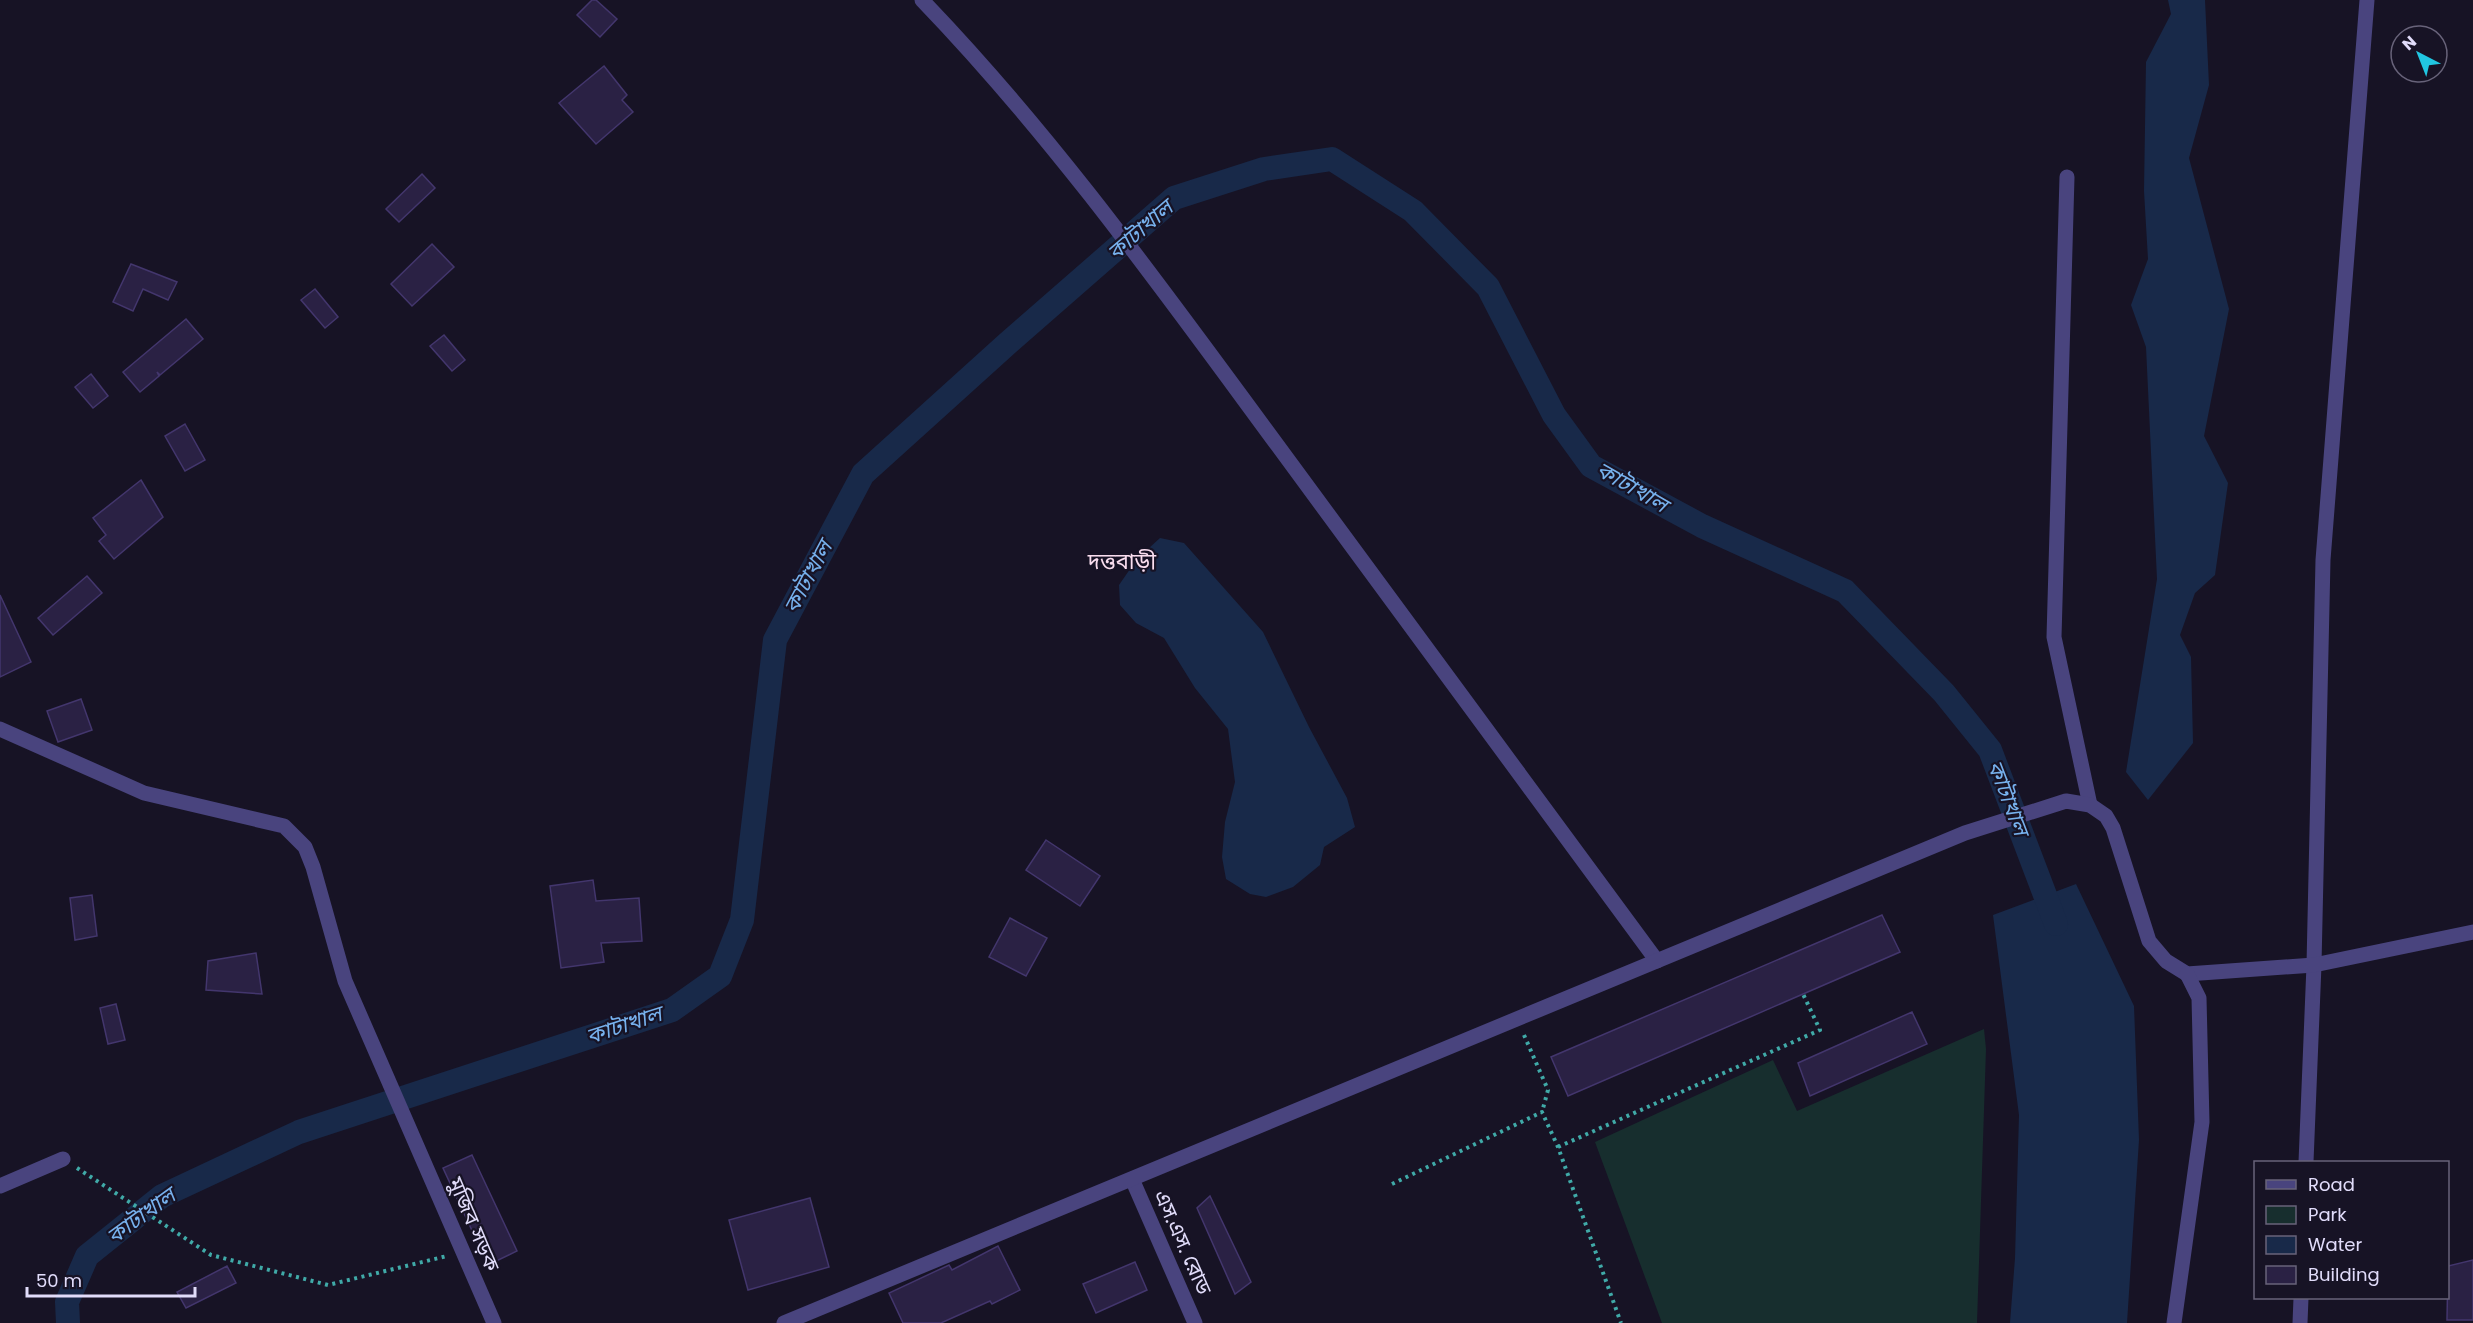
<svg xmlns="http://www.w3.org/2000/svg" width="2473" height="1323" font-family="Poppins,'Noto Sans Bengali',sans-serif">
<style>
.green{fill:#172e2e}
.water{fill:#182949}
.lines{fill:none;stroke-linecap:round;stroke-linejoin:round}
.canal{stroke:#182949;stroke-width:24}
.building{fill:#2a2144;stroke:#43366d;stroke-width:1.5}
.path{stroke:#40aaa8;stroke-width:4;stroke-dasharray:3 4.5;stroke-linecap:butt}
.minor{stroke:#49447e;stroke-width:15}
.labels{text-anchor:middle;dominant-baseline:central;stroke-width:4.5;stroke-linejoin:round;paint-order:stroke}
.street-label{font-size:21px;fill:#e1dcfa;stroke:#171325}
.water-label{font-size:22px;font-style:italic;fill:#77b1ed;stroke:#171325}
.neighbourhood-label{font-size:22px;fill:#fadeef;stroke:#171325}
</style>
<rect width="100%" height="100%" fill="#171325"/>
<polygon class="green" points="1984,1029 1986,1049 1977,1323 1662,1323 1595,1142 1773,1060 1797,1111"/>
<g class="water">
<polygon points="2168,0 2205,0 2209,85 2189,158 2229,309 2204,436 2228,483 2215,575 2195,593 2180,635 2191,657 2193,743 2148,800 2126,772 2157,579 2146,347 2131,305 2148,259 2144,191 2146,62 2171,14"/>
<polygon points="1160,538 1184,543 1263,632 1309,727 1347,798 1355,827 1324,847 1320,865 1293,887 1266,897 1250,894 1226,879 1222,857 1225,822 1235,782 1228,729 1195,688 1164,638 1136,623 1120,605 1119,585 1137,559"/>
<polygon points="2076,884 2134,1006 2139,1140 2127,1323 2010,1323 2015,1258 2019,1115 1993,915"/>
</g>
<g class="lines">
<polyline class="canal" points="68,1323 67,1302 87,1256 162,1196 299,1132 672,1010 720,976 742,920 775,640 863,474 1008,343 1174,198 1264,169 1332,159 1413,211 1488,287 1554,415 1591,466 1702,526 1845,591 1944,693 1990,750 2056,924"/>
</g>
<g class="building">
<polygon points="592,0 596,0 617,19 600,37 577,15"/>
<polygon points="604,66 627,95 622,100 633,112 596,144 559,103"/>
<polygon points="422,174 435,188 399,222 386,209"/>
<polygon points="432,244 454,267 412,306 391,284"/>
<polygon points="131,264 177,282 168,300 143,289 133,311 113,302"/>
<polygon points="315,289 338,317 325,328 301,300"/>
<polygon points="186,319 203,339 160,375 157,372 159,376 140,392 123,372"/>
<polygon points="444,335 465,360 452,371 430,346"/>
<polygon points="91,374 108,396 93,408 75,387"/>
<polygon points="185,424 205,460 185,471 165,436"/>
<polygon points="141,480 163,517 114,559 99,541 106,535 93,518"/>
<polygon points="87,576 102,593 53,635 38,618"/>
<polygon points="0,595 31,662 0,677"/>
<polygon points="81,699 92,730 58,742 47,711"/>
<polygon points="1046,840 1100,876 1080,906 1026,870"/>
<polygon points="593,880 596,901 639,898 642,941 601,943 604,962 561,968 550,886"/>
<polygon points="92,895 97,936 75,940 70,898"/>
<polygon points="1882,915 1900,952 1568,1096 1551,1057"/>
<polygon points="1010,918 1047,938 1026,976 989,957"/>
<polygon points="256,953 262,994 206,990 208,961"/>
<polygon points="116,1004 125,1040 108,1044 100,1008"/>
<polygon points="1912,1012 1927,1044 1810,1096 1798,1063"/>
<polygon points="472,1155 517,1251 488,1265 443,1168"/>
<polygon points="1210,1196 1251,1282 1235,1294 1197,1208"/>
<polygon points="810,1198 829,1267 748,1290 729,1220"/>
<polygon points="998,1246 1020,1290 992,1304 990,1301 941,1323 903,1323 889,1293 949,1265 952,1270"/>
<polygon points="2473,1260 2473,1320 2447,1320 2448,1266"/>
<polygon points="1135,1262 1147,1290 1096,1313 1083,1284"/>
<polygon points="227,1266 236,1283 186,1308 177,1292"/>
</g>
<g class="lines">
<g class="path">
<polyline points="1524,1035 1548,1090 1542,1112"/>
<polyline points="1558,1147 1820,1030 1803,994"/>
<polyline points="77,1168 211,1255 328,1285 447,1256"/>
<polyline points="1392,1184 1542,1112 1558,1147 1621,1323"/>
</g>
<g class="minor">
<path d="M 922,0 C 1053,136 1163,290 1275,442 C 1402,615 1530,788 1657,961"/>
<polyline points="2067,177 2054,637 2090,805"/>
<polyline points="0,729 144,793 284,826 305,847 313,867 345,981 494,1323"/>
<polyline points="2306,1162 2314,965 2323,560 2367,0"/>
<polyline points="1132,1179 1195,1323"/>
<polyline points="0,1186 63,1159"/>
<polyline points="784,1323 1965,833 2066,801 2090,805 2106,816 2113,828 2149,941 2166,961 2187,974 2314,965 2473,932"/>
<polyline points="2174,1323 2202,1122 2199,998 2187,974"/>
<polyline points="2300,1323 2301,1298"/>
</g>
</g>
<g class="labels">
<g class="street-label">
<text transform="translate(474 1224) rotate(67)">মুজিব সড়ক</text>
<text transform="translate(1183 1242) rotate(66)">এস.এস. রোড</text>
</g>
<g class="water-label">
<text transform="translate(1140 230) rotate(-41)">কাটাখাল</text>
<text transform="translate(1632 487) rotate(30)">কাটাখাল</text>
<text transform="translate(808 577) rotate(-62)">কাটাখাল</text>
<text transform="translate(2008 798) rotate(69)">কাটাখাল</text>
<text transform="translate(624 1025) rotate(-18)">কাটাখাল</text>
<text transform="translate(141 1216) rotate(-36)">কাটাখাল</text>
</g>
<g class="neighbourhood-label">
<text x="1122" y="561">দত্তবাড়ী</text>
</g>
</g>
<rect x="2254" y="1161" width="195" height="138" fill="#171325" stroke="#68637a" stroke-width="1.5"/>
<rect x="2266" y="1180" width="30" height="9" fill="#49447e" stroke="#68637a" stroke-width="1.5"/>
<text x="2308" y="1191" font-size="18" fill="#e1dcfa">Road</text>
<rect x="2266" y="1206" width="30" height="18" fill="#172e2e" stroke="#68637a" stroke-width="1.5"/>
<text x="2308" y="1221" font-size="18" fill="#e1dcfa">Park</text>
<rect x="2266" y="1236" width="30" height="18" fill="#182949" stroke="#68637a" stroke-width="1.5"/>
<text x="2308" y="1251" font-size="18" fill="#e1dcfa">Water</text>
<rect x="2266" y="1266" width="30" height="18" fill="#2a2144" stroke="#68637a" stroke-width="1.5"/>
<text x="2308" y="1281" font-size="18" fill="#e1dcfa">Building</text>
<g transform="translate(2419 54) rotate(318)"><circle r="28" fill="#171325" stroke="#68637a" stroke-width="1.5"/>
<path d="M0-4.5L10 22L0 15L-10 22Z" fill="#21c6e1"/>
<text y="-9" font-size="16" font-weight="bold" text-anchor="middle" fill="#e1dcfa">N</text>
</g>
<path d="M27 1287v9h168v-9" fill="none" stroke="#e1dcfa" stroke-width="3"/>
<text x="36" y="1287" font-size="18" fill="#e1dcfa" stroke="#171325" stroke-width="4.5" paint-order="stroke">50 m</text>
</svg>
